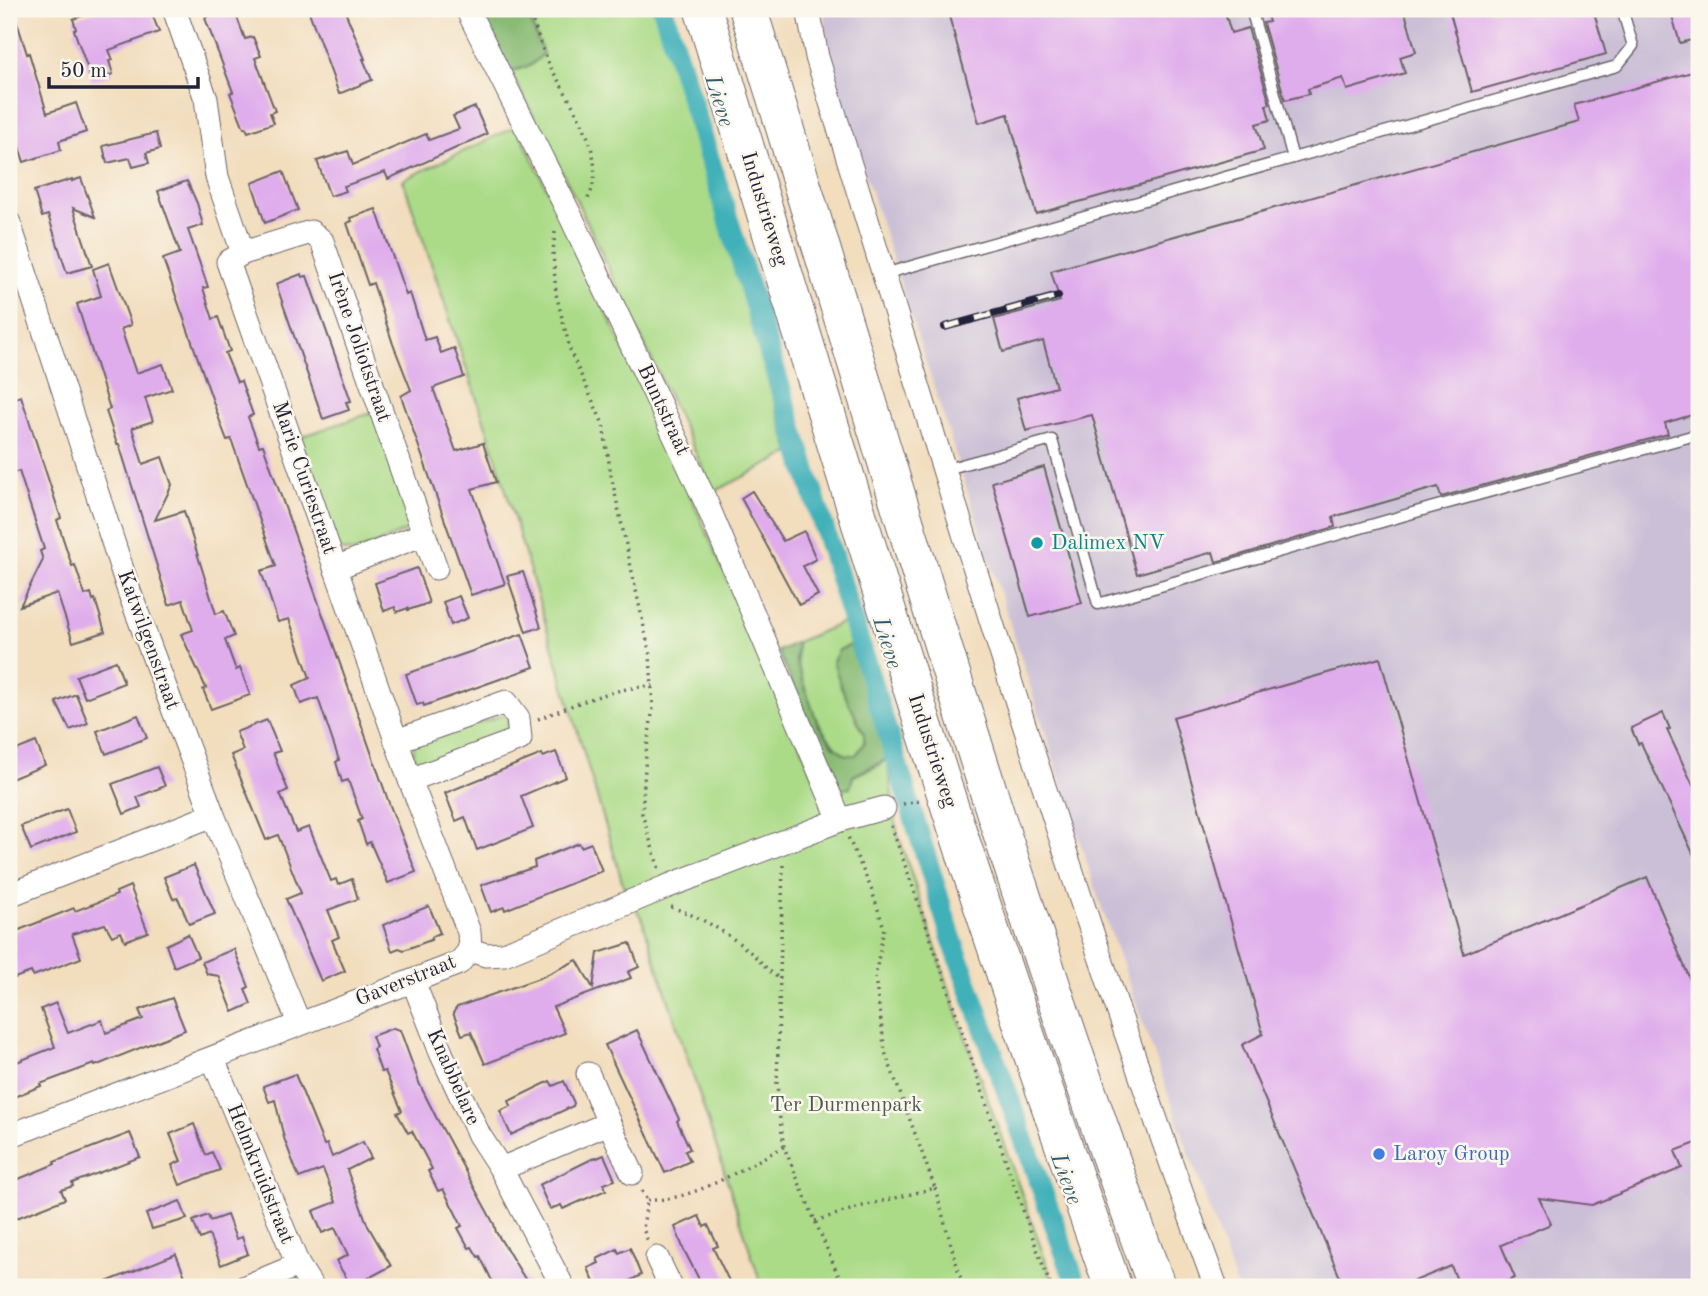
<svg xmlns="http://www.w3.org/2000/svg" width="1708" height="1296" font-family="'Old Standard TT',serif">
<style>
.industrial{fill:#cabfd6}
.green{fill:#acdb88;stroke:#677e62;stroke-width:2}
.forest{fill:#89bb74;stroke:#566e58;stroke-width:2}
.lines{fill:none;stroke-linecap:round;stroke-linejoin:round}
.canal{stroke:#40b0b9;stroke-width:21}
.building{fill:#dfacec}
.service-casing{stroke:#6b6368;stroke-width:13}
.minor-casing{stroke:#6b6368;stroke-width:25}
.trunk-casing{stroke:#6b6368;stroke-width:39}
.path{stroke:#6b6368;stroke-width:3.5;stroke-dasharray:2 5;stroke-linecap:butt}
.service{stroke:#fff;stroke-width:10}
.minor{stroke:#fff;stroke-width:23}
.trunk{stroke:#fff;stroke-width:37}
.rail-casing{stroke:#22223b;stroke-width:8}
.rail{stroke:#fbf7ec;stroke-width:5;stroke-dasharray:16;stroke-linecap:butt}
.culture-dot{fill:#0f9aa8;stroke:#fbf7ec;stroke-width:2.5}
.shop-dot{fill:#3f7fe0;stroke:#fbf7ec;stroke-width:2.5}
.labels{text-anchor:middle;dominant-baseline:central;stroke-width:5;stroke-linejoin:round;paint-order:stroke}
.street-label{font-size:21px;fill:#22223b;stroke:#fbf7ec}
.culture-label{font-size:21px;fill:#0d838f;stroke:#fbf7ec;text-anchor:start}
.park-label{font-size:21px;fill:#4b5a52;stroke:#fbf7ec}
.shop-label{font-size:21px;fill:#366cbe;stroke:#fbf7ec;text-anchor:start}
.water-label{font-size:23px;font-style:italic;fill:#2e5b6d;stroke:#fbf7ec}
</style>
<rect width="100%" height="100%" fill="#fbf7ec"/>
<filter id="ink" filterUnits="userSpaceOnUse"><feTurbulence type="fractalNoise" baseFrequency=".0143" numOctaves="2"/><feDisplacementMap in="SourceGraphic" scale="14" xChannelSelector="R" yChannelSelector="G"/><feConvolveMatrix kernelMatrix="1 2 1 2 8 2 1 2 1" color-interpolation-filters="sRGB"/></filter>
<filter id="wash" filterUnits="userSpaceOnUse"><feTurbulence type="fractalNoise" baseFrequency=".00686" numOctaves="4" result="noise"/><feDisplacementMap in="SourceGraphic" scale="28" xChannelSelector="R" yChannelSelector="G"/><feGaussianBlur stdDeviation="1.57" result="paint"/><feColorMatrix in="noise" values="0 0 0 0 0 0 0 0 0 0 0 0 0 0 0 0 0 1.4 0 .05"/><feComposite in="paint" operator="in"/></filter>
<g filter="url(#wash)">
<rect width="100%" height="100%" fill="#f2ddbd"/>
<polygon class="industrial" points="824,9 1699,9 1699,1287 1237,1287 1098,897 829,61"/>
<g class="green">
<polygon points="526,9 655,9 790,453 714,492 578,203 511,72 531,65 543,54"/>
<polygon points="517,126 652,408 820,790 878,766 887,759 897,831 963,1030 1055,1287 762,1287 642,919 625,891 493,447 403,180"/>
<polygon points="374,412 411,519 408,530 356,552 337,550 297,438"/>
<path d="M 844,622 L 850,645 L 839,650 L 864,734 L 864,743 L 856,755 L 846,755 L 841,752 C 815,727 795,678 797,642 Z"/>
<path d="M 507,714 L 509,736 L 422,768 C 413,761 412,754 414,744 Z"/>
</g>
<g class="forest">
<polygon points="476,9 526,9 543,54 531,65 510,72"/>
<polygon points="797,642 796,661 818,725 833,745 846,755 856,755 864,743 864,734 841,687 833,661 839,650 850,645 886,750 887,759 853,776 850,788 838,790 778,651"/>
</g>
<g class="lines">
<polyline class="canal" points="663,9 950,934 1077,1287"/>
</g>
<g id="blocks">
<g class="building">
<polygon points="9,9 13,9 27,54 29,53 47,113 76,103 86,132 59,141 61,150 24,162 9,115"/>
<polygon points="101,9 150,9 159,32 109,50 113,60 109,61 113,74 92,81 74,30 76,29 73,19"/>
<polygon points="205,9 234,9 245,39 253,37 261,56 255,58 275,111 270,113 274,123 248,132 246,128 244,128 230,93 233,92 205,18 207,17"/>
<polygon points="308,9 344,9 365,59 363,59 372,80 339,94"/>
<polygon points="947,9 1224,9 1231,33 1248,28 1270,104 1266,105 1270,120 1256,124 1264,150 1036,214 1008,114 979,123"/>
<polygon points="1278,9 1404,9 1416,52 1400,57 1405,73 1347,90 1343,78 1308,89 1309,94 1285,100 1263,23 1269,22 1266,12"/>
<polygon points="1449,9 1593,9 1606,54 1472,92"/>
<polygon points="1670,9 1699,9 1699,38 1680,43"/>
<polygon points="1699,70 1699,413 1665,423 1668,434 1441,497 1438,487 1333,517 1335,527 1216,562 1213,552 1137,574 1092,415 1026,431 1017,398 1056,387 1043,341 1003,352 994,319 1060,301 1051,271 1579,122 1574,105"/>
<polygon points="475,107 487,134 388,179 385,172 344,186 346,191 330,196 317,161 348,151 353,165 426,134 429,140 459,129 453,116"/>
<polygon points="156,133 160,149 146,153 149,163 133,167 130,158 107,163 103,146"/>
<polygon points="283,171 298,210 265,223 252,183"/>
<polygon points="81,178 95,217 73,208 92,266 67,273 48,215 42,217 34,191 72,179 72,181"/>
<polygon points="187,181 197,203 203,225 188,230 208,287 203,288 213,319 218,317 230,351 225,353 237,382 241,381 253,415 248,417 259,446 263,445 389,803 416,872 388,883 370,842 366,844 358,821 362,819 348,780 342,782 336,762 339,760 318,698 301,704 294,685 310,678 289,619 278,622 261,571 276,566 231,439 227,440 222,427 163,259 180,253 158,191"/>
<polygon points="376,209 406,295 410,293 425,340 435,337 441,353 454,348 457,356 464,377 433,388 456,451 483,443 496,482 472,489 505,584 471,595 401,396 411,390 393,344 373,283 368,285 347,223 352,221 350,218"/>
<polygon points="109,263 131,325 121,329 136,373 163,364 172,389 145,398 153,421 132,428 143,464 162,457 172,485 155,520 184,511 216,614 224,611 234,636 225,640 236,670 240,668 250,695 211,709 203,689 206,688 181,634 193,630 183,600 169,605 119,444 117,444 106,411 110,409 77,304 101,296 93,269"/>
<polygon points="301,274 302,277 307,276 351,401 346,402 349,410 323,419 276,284"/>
<polygon points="21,396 61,518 57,520 72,566 75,565 85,595 91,593 93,600 95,599 105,632 73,642 57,593 20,606 43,560 40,551 44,549 19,471 13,473 9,459 9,400"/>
<polygon points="1044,467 1082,603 1030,617 992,482"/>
<polygon points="752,491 783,541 804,531 816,559 803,566 818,595 799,605 741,498"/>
<polygon points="417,568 429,603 408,610 408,608 397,612 395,607 384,611 375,583"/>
<polygon points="523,572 541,627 526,632 507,576"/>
<polygon points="459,596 468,618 451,625 443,602"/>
<polygon points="522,634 534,667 424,706 423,703 417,705 406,674"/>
<polygon points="1380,658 1464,954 1647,877 1699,1001 1699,1142 1675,1151 1682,1168 1592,1205 1539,1198 1551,1224 1501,1245 1515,1278 1493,1287 1460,1287 1451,1266 1400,1287 1344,1287 1242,1045 1263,1034 1173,717"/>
<polygon points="116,661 124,683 85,698 76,676"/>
<polygon points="76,694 88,723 70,730 56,702"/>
<polygon points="1663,713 1670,729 1667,730 1699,798 1699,866 1641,743 1638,744 1631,728"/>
<polygon points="138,715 147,738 106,754 97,731"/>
<polygon points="267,720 280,751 273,753 288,790 280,794 296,832 309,827 331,881 336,879 338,885 352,879 358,899 328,910 339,937 332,940 345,971 321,981 286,899 301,893 278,835 266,840 231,755 243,750 236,732"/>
<polygon points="36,742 45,765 9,780 9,753"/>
<polygon points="556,752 566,777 521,796 533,828 477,850 465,817 456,821 445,793 542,754 543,757"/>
<polygon points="157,767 165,786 137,797 141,807 124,814 112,784"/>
<polygon points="67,809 76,832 31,850 21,826"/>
<polygon points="579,843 581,847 591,843 602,871 505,910 504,907 491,912 481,885 535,867 534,861"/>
<polygon points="194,865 215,914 189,924 178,898 173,899 164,877"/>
<polygon points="130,886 148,932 125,941 121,932 112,936 105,924 72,934 81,958 33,976 31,972 9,980 9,934 74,908 75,911 117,895 116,892"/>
<polygon points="429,906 440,933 433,936 431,940 404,950 399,948 392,951 383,925"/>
<polygon points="188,934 198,957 174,967 166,945"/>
<polygon points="630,943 639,967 628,972 631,978 553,1007 565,1033 485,1064 471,1032 462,1035 453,1013 457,1007 542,977 577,960 593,988 598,953"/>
<polygon points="234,949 249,987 245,989 251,1004 233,1012 219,976 207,974 202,962"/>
<polygon points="172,998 185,1030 95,1066 94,1064 40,1084 41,1086 9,1099 9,1065 55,1047 41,1009 56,1003 68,1033 102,1020 106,1033 143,1019 139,1010"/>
<polygon points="393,1028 400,1030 420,1085 436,1117 494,1224 496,1232 530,1287 495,1287 480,1256 478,1257 472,1247 469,1248 458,1228 462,1226 455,1212 443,1189 438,1191 428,1171 432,1169 412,1131 408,1133 397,1113 402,1111 385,1071 381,1072 373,1049 376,1047 372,1036"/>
<polygon points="637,1030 679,1119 677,1121 690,1149 685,1151 690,1161 665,1173 605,1045"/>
<polygon points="295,1074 324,1145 327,1144 332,1157 363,1142 371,1158 347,1170 368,1226 391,1266 352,1287 336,1261 348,1255 335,1228 322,1233 313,1211 336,1202 323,1169 299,1178 284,1138 275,1100 269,1102 263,1086"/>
<polygon points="550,1081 553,1086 564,1081 574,1103 573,1106 511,1135 500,1111 511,1106 509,1101"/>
<polygon points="194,1124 206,1155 212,1152 220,1170 180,1185 172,1165 181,1161 170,1134"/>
<polygon points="130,1133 140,1157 72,1183 73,1186 61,1190 65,1199 9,1221 9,1183 55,1164 54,1162"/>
<polygon points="604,1155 615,1180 604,1184 606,1190 563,1209 561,1205 550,1209 539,1185 596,1157 597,1158"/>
<polygon points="180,1201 187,1219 152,1229 146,1214"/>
<polygon points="208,1215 210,1221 227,1215 236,1239 242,1237 248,1254 221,1265 209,1235 200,1239 193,1221"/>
<polygon points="699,1216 704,1227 708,1225 718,1246 713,1248 732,1287 703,1287 684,1250 675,1227"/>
<polygon points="630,1248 641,1275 618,1287 596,1287 588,1268 599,1263 597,1259 617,1249 619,1253"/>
<polygon points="176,1254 186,1279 164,1287 94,1287"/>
</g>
</g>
</g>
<g filter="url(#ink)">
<use href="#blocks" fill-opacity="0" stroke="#6b6368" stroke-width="2"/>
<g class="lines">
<defs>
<g id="service">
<polyline points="1251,9 1293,158"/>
<polyline points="808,15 829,9"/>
<polyline points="884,274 1617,66 1633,46 1622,9"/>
<polyline points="943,470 1052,440 1098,604 1430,508 1699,434"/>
</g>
<g id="minor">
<polyline points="174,9 206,99 217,177 243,253 228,262 410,780 469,932 470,950"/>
<polyline points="467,9 571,217 706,502 840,820"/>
<path d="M 808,9 L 817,57 C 944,469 1067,883 1216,1287"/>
<polyline points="9,223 130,594 213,815 299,1023"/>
<polyline points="243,253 311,232 322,241 436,568"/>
<polyline points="335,568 424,534"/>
<polyline points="396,741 506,702 518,718 520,739 410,780"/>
<polyline points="9,895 213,815"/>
<polyline points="470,950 486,955 504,954 666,887 840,820 884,808"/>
<polyline points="413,981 442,1055 479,1135 501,1169 563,1287"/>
<polyline points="213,1059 298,1265 312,1287"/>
<polyline points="588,1074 609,1123"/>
<polyline points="9,1136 459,963 470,950"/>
<polyline points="501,1169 609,1123 632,1173"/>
<polyline points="657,1258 671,1287"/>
<polyline points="245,1287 298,1265"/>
</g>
<g id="trunk">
<path d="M 703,9 C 783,269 860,530 944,789 C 998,956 1055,1122 1113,1287"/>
<path d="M 748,9 C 881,436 1002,867 1157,1287"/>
</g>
</defs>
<use href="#service" class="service-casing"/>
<use href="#minor" class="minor-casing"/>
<use href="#trunk" class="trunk-casing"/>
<g class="path">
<path d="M 528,9 C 535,27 541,46 549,64 C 570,104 613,158 586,202"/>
<polyline points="555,232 553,252 556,294 571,353 603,424 611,475 650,655 653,708 646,753 642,814 659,869"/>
<path d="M 538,719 C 574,705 614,687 653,686"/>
<polyline points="903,804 919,801"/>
<path d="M 891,826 C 947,979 994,1135 1051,1287"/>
<polyline points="783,865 777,1083 780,1120 784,1147 843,1287"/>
<path d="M 671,907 C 701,917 725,931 750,952 C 760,960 767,971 779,978"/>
<polyline points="935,1188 963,1287"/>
<polyline points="642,1191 647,1200 643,1229 648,1241"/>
<path d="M 647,1200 C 694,1202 743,1167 784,1147"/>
<polyline points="815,1221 863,1206 935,1188 885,1052 875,977 884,928 871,888 848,837"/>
</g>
<use href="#service" class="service"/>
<use href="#minor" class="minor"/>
<use href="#trunk" class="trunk"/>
<defs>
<polyline id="rail" points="945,327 1058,296"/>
</defs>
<use href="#rail" class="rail-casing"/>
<use href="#rail" class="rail"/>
</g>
</g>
<circle class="culture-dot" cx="1037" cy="543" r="7"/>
<circle class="shop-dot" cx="1379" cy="1154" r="7"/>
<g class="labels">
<g class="street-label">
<text transform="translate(764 209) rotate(73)">Industrieweg</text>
<text transform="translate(359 347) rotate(71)">Irène Joliotstraat</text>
<text transform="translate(663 410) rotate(65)">Buntstraat</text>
<text transform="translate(304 478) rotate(71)">Marie Curiestraat</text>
<text transform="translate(148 640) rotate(70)">Katwilgenstraat</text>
<text transform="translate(932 751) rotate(72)">Industrieweg</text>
<text transform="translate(406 981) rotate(-22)">Gaverstraat</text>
<text transform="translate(453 1077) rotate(66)">Knabbelare</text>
<text transform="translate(260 1174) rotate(68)">Helmkruidstraat</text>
</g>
<g class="culture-label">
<text x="1051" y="543">Dalimex NV</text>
</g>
<g class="park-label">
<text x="846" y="1105">Ter Durmenpark</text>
</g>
<g class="shop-label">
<text x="1393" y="1154">Laroy Group</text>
</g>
<g class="water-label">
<text transform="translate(719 101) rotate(73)">Lieve</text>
<text transform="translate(887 643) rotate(73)">Lieve</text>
<text transform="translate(1066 1179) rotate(70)">Lieve</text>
</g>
</g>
<rect width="1708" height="1296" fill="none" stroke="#fbf7ec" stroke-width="35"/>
<path d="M49 77v10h149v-10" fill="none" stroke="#22223b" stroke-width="3.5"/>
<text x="60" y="77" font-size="21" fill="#22223b" stroke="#fbf7ec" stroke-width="5" paint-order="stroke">50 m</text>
</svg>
